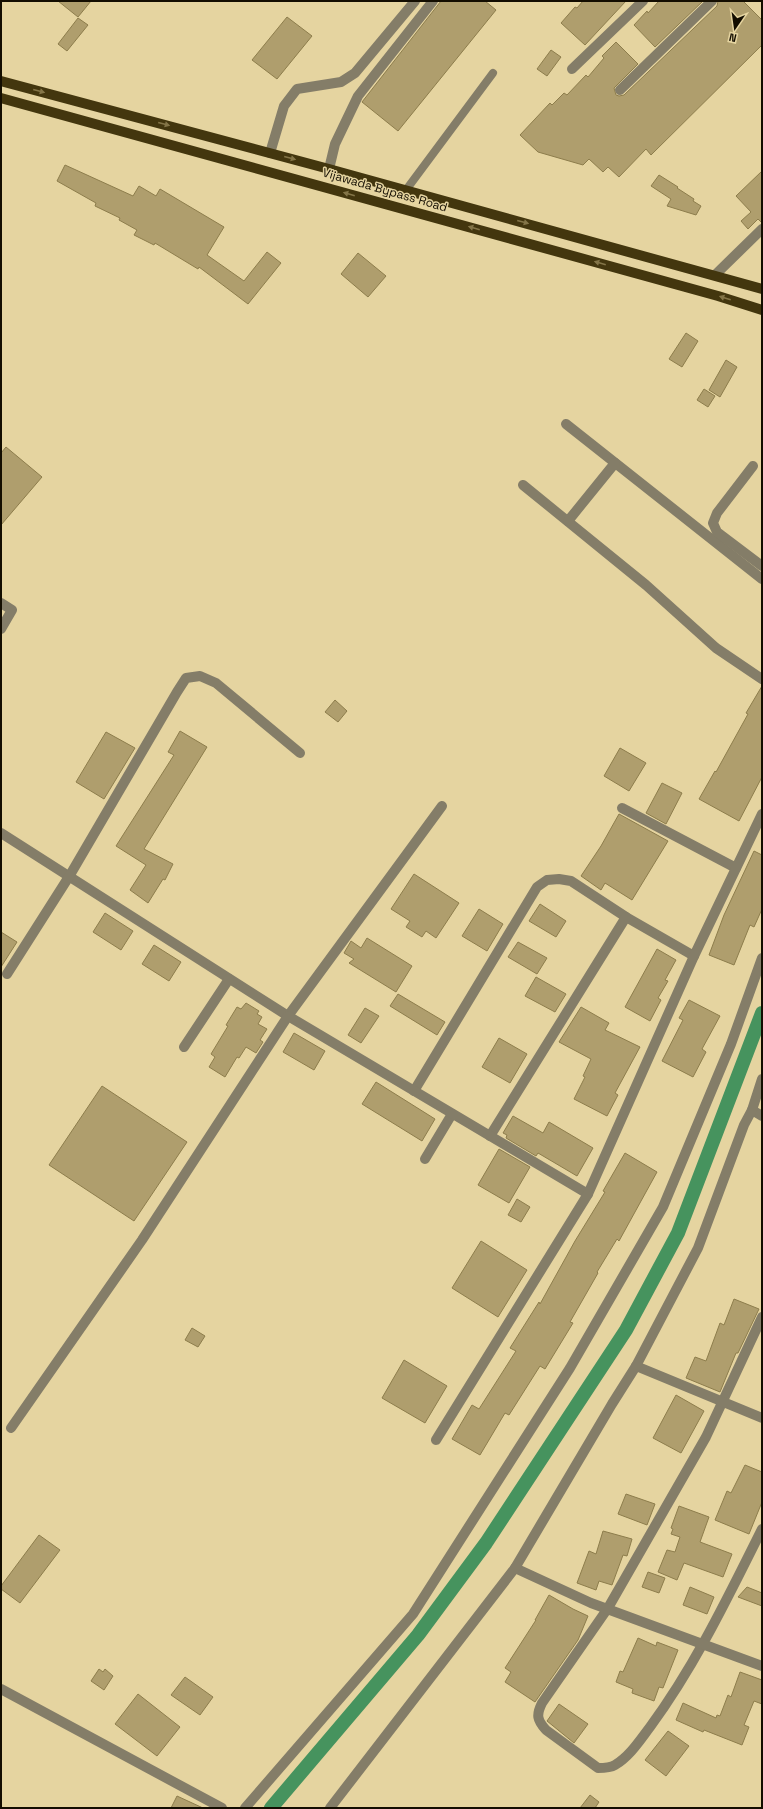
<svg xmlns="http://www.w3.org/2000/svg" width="763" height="1809" font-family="'Space Grotesk',sans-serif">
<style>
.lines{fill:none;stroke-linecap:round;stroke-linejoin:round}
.canal{stroke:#46935e;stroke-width:14}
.building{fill:#af9e6d;stroke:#8d7d4c}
.service{stroke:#847d68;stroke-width:8}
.minor{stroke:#847d68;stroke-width:10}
.tertiary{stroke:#847d68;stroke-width:10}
.primary{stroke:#43360e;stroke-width:10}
.oneway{fill:#847548}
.labels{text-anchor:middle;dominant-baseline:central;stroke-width:3;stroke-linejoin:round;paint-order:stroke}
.street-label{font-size:12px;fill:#130d00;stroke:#e5d4a0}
</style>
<rect width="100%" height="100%" fill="#e5d4a0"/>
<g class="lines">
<polyline class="canal" points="271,1808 418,1635 486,1543 626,1330 678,1233 762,1013"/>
</g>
<g class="building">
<polygon points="58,1 91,1 78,17"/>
<polygon points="441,1 485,1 496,10 398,131 362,102"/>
<polygon points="583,1 626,1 585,45 561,23 575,7 577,8"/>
<polygon points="659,1 703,1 655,47 634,25 647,11 648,13"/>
<polygon points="718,1 743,1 762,20 762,45 651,155 646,149 619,177 608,167 603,172 589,159 583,165 538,152 520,135 550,103 552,105 564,93 567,95 586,75 588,77 604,58 602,56 616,42 638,64 614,88 616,95 619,96 624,95 717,6"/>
<polygon points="287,17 312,36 277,79 252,60"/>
<polygon points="78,18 88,25 67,51 58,44"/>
<polygon points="551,50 561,57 547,76 537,69"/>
<polygon points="65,165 133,196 139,186 156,196 160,189 224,227 207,255 244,281 267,252 281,263 248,304 199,267 198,269 155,243 154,245 134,235 137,230 119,220 120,218 95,206 96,203 57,181"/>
<polygon points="762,171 762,223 758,219 748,229 741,221 751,212 736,196"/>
<polygon points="659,175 678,187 677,188 694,199 693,201 701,206 696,215 667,206 671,199 651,186"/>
<polygon points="358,253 386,276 368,297 341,274"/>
<polygon points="686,333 698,341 682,367 669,359"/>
<polygon points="726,360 737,367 720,397 709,390"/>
<polygon points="704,389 715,396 708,407 697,400"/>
<polygon points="6,447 42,477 1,525 1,453"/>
<polygon points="762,686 762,777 739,821 699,799 715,771 716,772 748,714 746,713"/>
<polygon points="335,700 347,711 338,722 325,712"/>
<polygon points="180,731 207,747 144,849 173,864 165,880 163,879 148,903 130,890 146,865 116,846 174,755 168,752"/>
<polygon points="106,732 135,748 104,799 76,782"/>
<polygon points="620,748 646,763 629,791 604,776"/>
<polygon points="662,783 682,793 666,824 646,813"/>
<polygon points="619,814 668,841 632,900 605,883 601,890 581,876 601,846"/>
<polygon points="754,851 762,855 762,909 754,927 750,925 734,965 709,955 724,915"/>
<polygon points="414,874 459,903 436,938 426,931 422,937 406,927 410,921 391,909"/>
<polygon points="540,904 566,921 556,937 529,921"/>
<polygon points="479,909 503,924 487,951 462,936"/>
<polygon points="105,913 133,931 121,950 93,932"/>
<polygon points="1,932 17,942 1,967"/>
<polygon points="367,938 412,966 396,992 349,963 354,959 344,953 351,941 361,948"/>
<polygon points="518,942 547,958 537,974 508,957"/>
<polygon points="154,945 181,962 169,981 142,964"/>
<polygon points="657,949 676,960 665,980 668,981 658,998 661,1000 650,1021 625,1007"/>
<polygon points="536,977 566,994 555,1012 525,996"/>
<polygon points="398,994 445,1022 437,1035 390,1006"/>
<polygon points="689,1000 720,1016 702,1049 706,1052 693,1077 662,1061 683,1020 679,1018"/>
<polygon points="246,1003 259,1011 257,1014 262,1017 258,1024 267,1029 260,1040 263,1042 256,1053 246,1047 239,1058 237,1057 225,1077 209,1067 215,1057 211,1054 228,1026 226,1025 237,1007 241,1009"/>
<polygon points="581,1007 609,1023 605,1030 640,1047 615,1093 618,1095 607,1116 574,1099 585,1077 583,1076 591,1059 559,1042"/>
<polygon points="365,1008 379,1016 361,1043 348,1035"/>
<polygon points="294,1033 325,1051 314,1070 283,1052"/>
<polygon points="499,1038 527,1054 510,1083 482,1067"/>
<polygon points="376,1082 435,1119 422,1141 362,1104"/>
<polygon points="102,1086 187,1142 134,1221 49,1165"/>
<polygon points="513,1116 543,1133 549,1122 593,1148 577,1176 538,1153 536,1156 506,1138 507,1135 503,1133"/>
<polygon points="499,1149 530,1167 509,1203 478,1185"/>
<polygon points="625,1153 657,1172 619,1241 617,1239 597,1272 598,1273 570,1322 573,1323 545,1369 540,1366 509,1415 505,1413 480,1455 452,1439 472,1405 479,1409 516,1351 510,1348 539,1302 540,1304 575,1241 605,1192 603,1191"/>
<polygon points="517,1199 530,1207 521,1222 508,1215"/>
<polygon points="481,1241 527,1270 498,1317 452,1288"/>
<polygon points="734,1299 759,1309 738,1353 736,1353 720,1392 686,1378 695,1357 706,1361 720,1323 724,1325"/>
<polygon points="192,1328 205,1336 198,1347 185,1340"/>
<polygon points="404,1360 447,1386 425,1423 382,1398"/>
<polygon points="676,1395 704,1411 681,1453 653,1438"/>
<polygon points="745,1465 762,1472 762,1502 749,1534 715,1520 727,1491 731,1493"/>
<polygon points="626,1494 655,1504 647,1525 618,1514"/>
<polygon points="679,1506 709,1517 700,1542 732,1554 723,1577 684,1563 677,1580 658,1572 667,1550 675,1552 680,1537 671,1534 673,1529 671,1528"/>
<polygon points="603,1531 632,1539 627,1556 623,1555 612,1585 599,1581 596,1590 577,1583 589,1551 596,1554"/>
<polygon points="39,1535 60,1550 20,1603 1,1589 1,1586"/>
<polygon points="648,1572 665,1578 659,1593 642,1587"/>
<polygon points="690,1587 714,1597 707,1614 683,1605"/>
<polygon points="747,1587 762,1593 762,1606 738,1597"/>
<polygon points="549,1595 573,1609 588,1616 578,1640 535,1702 505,1682 511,1672 505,1668 536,1620 535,1620"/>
<polygon points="638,1638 656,1646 657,1642 678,1650 663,1688 659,1687 654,1701 632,1693 633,1689 616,1682 620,1671 623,1672"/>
<polygon points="99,1669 103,1672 105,1669 113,1676 104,1690 91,1681"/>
<polygon points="740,1672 762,1680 762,1704 754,1701 744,1725 749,1727 742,1745 704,1730 703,1732 676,1720 683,1703 716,1718 717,1715 720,1716 728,1695 731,1697"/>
<polygon points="185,1677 213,1697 200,1715 171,1695"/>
<polygon points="138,1694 180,1727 157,1756 115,1724"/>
<polygon points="559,1704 588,1724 574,1743 547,1721"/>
<polygon points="668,1731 689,1746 666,1776 645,1760"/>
<polygon points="590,1795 599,1802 595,1808 580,1808"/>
<polygon points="177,1796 203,1808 171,1808"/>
</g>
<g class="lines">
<polyline class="service" points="406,190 493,73"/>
<g class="minor">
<polyline points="572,69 643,1"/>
<polyline points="620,90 712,1"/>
<polyline points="270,153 284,106 297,89 341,82 355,73 415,1"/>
<polyline points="329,169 335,144 358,96 433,1"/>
<polyline points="715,275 762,229"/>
<polyline points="566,424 762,579"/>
<polyline points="753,466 717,513 713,523 717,532 762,566"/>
<polyline points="523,485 646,585 716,648 762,679"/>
<polyline points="568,521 615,463"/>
<polyline points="1,603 12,610 1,629"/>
<polyline points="622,808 736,868"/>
<polyline points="1,833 288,1016 442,806"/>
<polyline points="7,974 70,875 177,692 186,678 200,676 216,683 300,753"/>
<polyline points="184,1047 229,979"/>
<polyline points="414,1091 537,887 547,880 559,879 571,881 626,917 694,956"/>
<polyline points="752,1110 762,1116"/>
<polyline points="490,1136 626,917"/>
<polyline points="425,1159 452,1114"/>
<path d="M 762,1317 L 706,1437 L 608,1608 L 542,1703 C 536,1715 537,1720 546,1730 L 598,1768 C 604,1768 610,1768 615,1765 C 630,1756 640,1740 650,1727 C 695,1666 728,1597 762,1529"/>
<polyline points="636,1366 762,1418"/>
<polyline points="11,1428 142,1240 288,1016 588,1194 694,956 762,814"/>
<polyline points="436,1440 588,1194"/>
<polyline points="515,1568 591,1603 762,1666"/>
<polyline points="1,1689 222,1808"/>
<polyline points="245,1808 413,1614 570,1368 663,1207 731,1044 762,958"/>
</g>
<polyline class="tertiary" points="330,1808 515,1568 612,1404 636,1366 698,1248 744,1125 752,1110 762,1079"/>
<g class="primary">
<polyline points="1,81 329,169 762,289"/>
<polyline points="1,98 718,296 762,310"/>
</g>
</g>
<defs><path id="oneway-solid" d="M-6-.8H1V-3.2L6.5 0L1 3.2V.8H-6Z"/></defs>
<g class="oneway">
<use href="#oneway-solid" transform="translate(39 91) rotate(15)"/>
<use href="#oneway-solid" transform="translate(164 124) rotate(15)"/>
<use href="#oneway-solid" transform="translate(290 158) rotate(15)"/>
<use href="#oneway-solid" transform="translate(349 194) rotate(-164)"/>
<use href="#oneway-solid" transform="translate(523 222) rotate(15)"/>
<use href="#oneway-solid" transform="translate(474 228) rotate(-164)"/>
<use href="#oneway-solid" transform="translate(600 263) rotate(-164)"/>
<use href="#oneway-solid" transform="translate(725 298) rotate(-162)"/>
</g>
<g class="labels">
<g class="street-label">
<text transform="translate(385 190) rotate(16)">Vijawada Bypass Road</text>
</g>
</g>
<rect width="763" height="1809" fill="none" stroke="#130d00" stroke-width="4"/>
<g transform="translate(735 28) rotate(193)" stroke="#e5d4a0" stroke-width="3" paint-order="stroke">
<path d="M0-3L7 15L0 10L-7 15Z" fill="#130d00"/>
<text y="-6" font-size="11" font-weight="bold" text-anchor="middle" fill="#130d00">N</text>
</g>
</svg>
